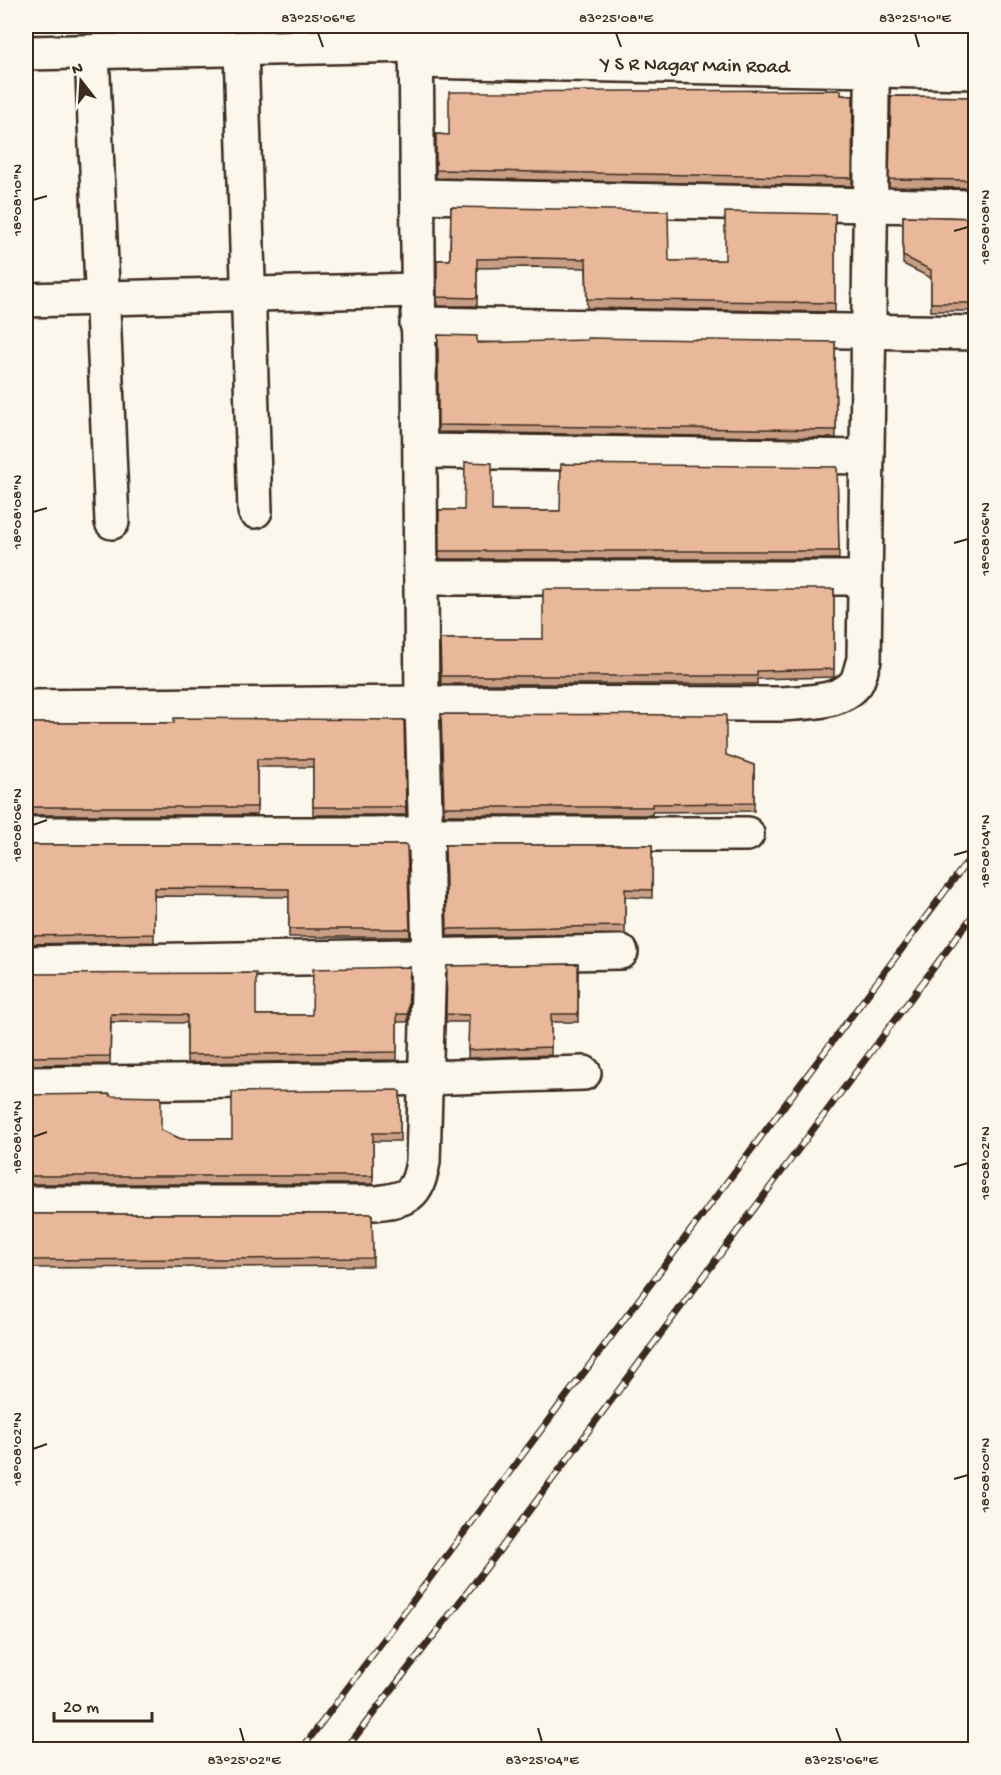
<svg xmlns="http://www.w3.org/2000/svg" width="1001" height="1775" font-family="'Gochi Hand',sans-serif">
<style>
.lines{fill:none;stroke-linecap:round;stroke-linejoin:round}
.minor-casing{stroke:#3b2a1e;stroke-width:38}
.minor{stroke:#fbf7ec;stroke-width:33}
.rail-casing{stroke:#3b2a1e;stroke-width:7}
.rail{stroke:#fbf7ec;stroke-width:4.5;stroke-dasharray:14;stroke-linecap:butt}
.wall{fill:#c89e84;stroke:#3b2a1e;stroke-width:1.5}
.building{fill:#e9b89a;stroke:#3b2a1e;stroke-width:1.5}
.ticks{fill:none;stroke:#3b2a1e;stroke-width:2}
.labels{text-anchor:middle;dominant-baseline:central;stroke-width:4.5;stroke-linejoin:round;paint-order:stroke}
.street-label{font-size:20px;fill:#3b2a1e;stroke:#fbf7ec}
.neatline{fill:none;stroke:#3b2a1e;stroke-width:2}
.ticks-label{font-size:15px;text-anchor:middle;fill:#3b2a1e}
</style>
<rect width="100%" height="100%" fill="#fbf7ec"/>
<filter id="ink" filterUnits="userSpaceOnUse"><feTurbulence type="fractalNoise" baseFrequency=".0167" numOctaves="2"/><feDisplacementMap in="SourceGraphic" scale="12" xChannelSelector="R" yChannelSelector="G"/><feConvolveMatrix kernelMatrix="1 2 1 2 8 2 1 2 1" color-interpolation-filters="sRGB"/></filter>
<g filter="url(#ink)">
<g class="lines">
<defs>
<g id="minor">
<polyline points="415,34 976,40"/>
<polyline points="241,49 255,511"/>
<polyline points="92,52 112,522"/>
<polyline points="26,53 415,45"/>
<polyline points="416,61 976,72"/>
<polyline points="418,196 976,207"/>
<polyline points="26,300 417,290"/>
<polyline points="417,324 976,333"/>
<polyline points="421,451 866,457"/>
<polyline points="421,578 864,578"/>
<path d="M 26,707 L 422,703 L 780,704 C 803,702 840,704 856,683 C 860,677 861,667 864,660 L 873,26"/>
<polyline points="26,834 747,834"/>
<polyline points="26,963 621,952"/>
<polyline points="26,1084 392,1079 584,1073"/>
<path d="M 26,1203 L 376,1203 C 408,1199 417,1196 423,1162 L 429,956 L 422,703 L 416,26"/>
</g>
</defs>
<use href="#minor" class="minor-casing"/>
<use href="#minor" class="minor"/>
<defs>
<g id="rail">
<polyline points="301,1750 976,850"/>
<polyline points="345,1750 493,1559 976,911"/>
</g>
</defs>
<use href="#rail" class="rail-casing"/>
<use href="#rail" class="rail"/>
</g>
<g class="wall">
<polygon points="841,95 853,96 852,186 436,178 436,134 449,135"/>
<polygon points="891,96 975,97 975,188 889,187"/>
<polygon points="451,207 669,261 725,260 835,214 835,312 587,308 586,268 533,267 477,268 477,306 437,306 437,260 450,260"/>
<polygon points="903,216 975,218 975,311 931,311 931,278 903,264"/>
<polygon points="438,335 477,343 835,342 836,438 438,432"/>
<polygon points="837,467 839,559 439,559 439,510 560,511"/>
<polygon points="834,589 834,677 757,679 757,684 441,684 440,639 543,639"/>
<polygon points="441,714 726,755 754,765 754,811 652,812 652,815 444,815"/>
<polygon points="404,720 406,815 313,815 313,767 257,767 257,815 26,815 26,723 174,723"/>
<polygon points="26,845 407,845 410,937 289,937 289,897 154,896 154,942 26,944"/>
<polygon points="445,845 652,845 652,898 625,897 625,934 447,936"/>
<polygon points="578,964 578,1022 551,1022 551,1055 468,1058 469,1022 446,1022 447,966"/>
<polygon points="410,967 408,1022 397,1022 397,1060 187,1063 187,1023 111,1022 110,1064 26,1065 26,974 256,1015 312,1015"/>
<polygon points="400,1092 400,1141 373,1141 373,1184 26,1184 26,1095 110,1096 161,1130 181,1139 232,1139"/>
<polygon points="26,1214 372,1214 373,1266 26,1268"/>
</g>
<g class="building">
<polygon points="841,90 841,95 853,96 852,178 436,170 436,134 449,135 449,92"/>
<polygon points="891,96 975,97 975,180 889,179"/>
<polygon points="451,207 668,211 669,261 725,260 725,212 835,214 835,303 587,299 586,259 533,258 477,259 477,298 437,297 437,260 450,260"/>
<polygon points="903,216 975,218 975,303 931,303 931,270 903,256"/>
<polygon points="438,335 477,336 477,343 587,340 587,338 835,342 836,430 438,425"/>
<polygon points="465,462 492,463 492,511 560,511 561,464 837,467 839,551 439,551 439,510 464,510"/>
<polygon points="543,589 834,589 834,669 757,671 757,676 441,676 440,639 543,639"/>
<polygon points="441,714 726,715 726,755 754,765 754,803 652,804 652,807 444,807"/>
<polygon points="174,718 404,720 406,807 313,807 313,759 257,759 257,807 26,807 26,723 174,723"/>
<polygon points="26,845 407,845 410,929 289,929 289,889 154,888 154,934 26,936"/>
<polygon points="445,845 652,845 652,890 625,889 625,926 447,929"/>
<polygon points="578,964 578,1014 551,1014 551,1047 468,1050 469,1015 446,1014 447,966"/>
<polygon points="410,967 408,1014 397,1014 397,1052 187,1055 187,1015 111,1014 110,1056 26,1057 26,974 256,973 256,1015 312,1015 313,969"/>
<polygon points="397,1090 400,1092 400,1133 373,1133 373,1176 26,1176 26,1095 110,1094 110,1096 161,1097 161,1130 181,1139 232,1139 232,1092"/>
<polygon points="26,1214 372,1214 373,1258 26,1260"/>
</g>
</g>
<path class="ticks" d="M 318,33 L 323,47M 616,33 L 621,47M 915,33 L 919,47M 33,200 L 47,196M 954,231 L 968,227M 33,512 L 47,508M 954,543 L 968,539M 33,825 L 47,820M 954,855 L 968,851M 33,1137 L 47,1132M 954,1167 L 968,1163M 33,1449 L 47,1444M 954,1479 L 968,1475M 240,1728 L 244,1742M 538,1728 L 542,1742M 836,1728 L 841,1742"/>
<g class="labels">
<g class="street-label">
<text transform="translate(695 67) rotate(1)">Y S R Nagar Main Road</text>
</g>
</g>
<rect width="1001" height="1775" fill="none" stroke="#fbf7ec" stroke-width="66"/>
<g transform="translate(81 81) rotate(343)" stroke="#fbf7ec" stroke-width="4.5" paint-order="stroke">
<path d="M0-4.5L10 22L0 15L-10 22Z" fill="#3b2a1e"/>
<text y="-9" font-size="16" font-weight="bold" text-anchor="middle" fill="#3b2a1e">N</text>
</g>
<path d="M54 1712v9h98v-9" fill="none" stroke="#3b2a1e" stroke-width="3"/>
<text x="63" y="1712" font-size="18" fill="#3b2a1e" stroke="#fbf7ec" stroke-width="4.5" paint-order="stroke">20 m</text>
<rect x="33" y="33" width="935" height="1709" class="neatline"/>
<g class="ticks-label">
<text x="318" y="22">83°25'06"E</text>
<text x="616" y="22">83°25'08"E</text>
<text x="915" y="22">83°25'10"E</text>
<text transform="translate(16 200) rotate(-90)" y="5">18°08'10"N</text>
<text transform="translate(984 227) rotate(-90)" y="5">18°08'08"N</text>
<text transform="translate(16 512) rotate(-90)" y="5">18°08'08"N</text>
<text transform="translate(984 539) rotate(-90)" y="5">18°08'06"N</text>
<text transform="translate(16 825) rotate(-90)" y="5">18°08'06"N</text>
<text transform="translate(984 851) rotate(-90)" y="5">18°08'04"N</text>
<text transform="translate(16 1137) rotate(-90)" y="5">18°08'04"N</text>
<text transform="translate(984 1163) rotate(-90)" y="5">18°08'02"N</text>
<text transform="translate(16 1449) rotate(-90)" y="5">18°08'02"N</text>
<text transform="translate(984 1475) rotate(-90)" y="5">18°08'00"N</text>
<text x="244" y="1764">83°25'02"E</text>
<text x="542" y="1764">83°25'04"E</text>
<text x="841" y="1764">83°25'06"E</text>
</g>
</svg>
